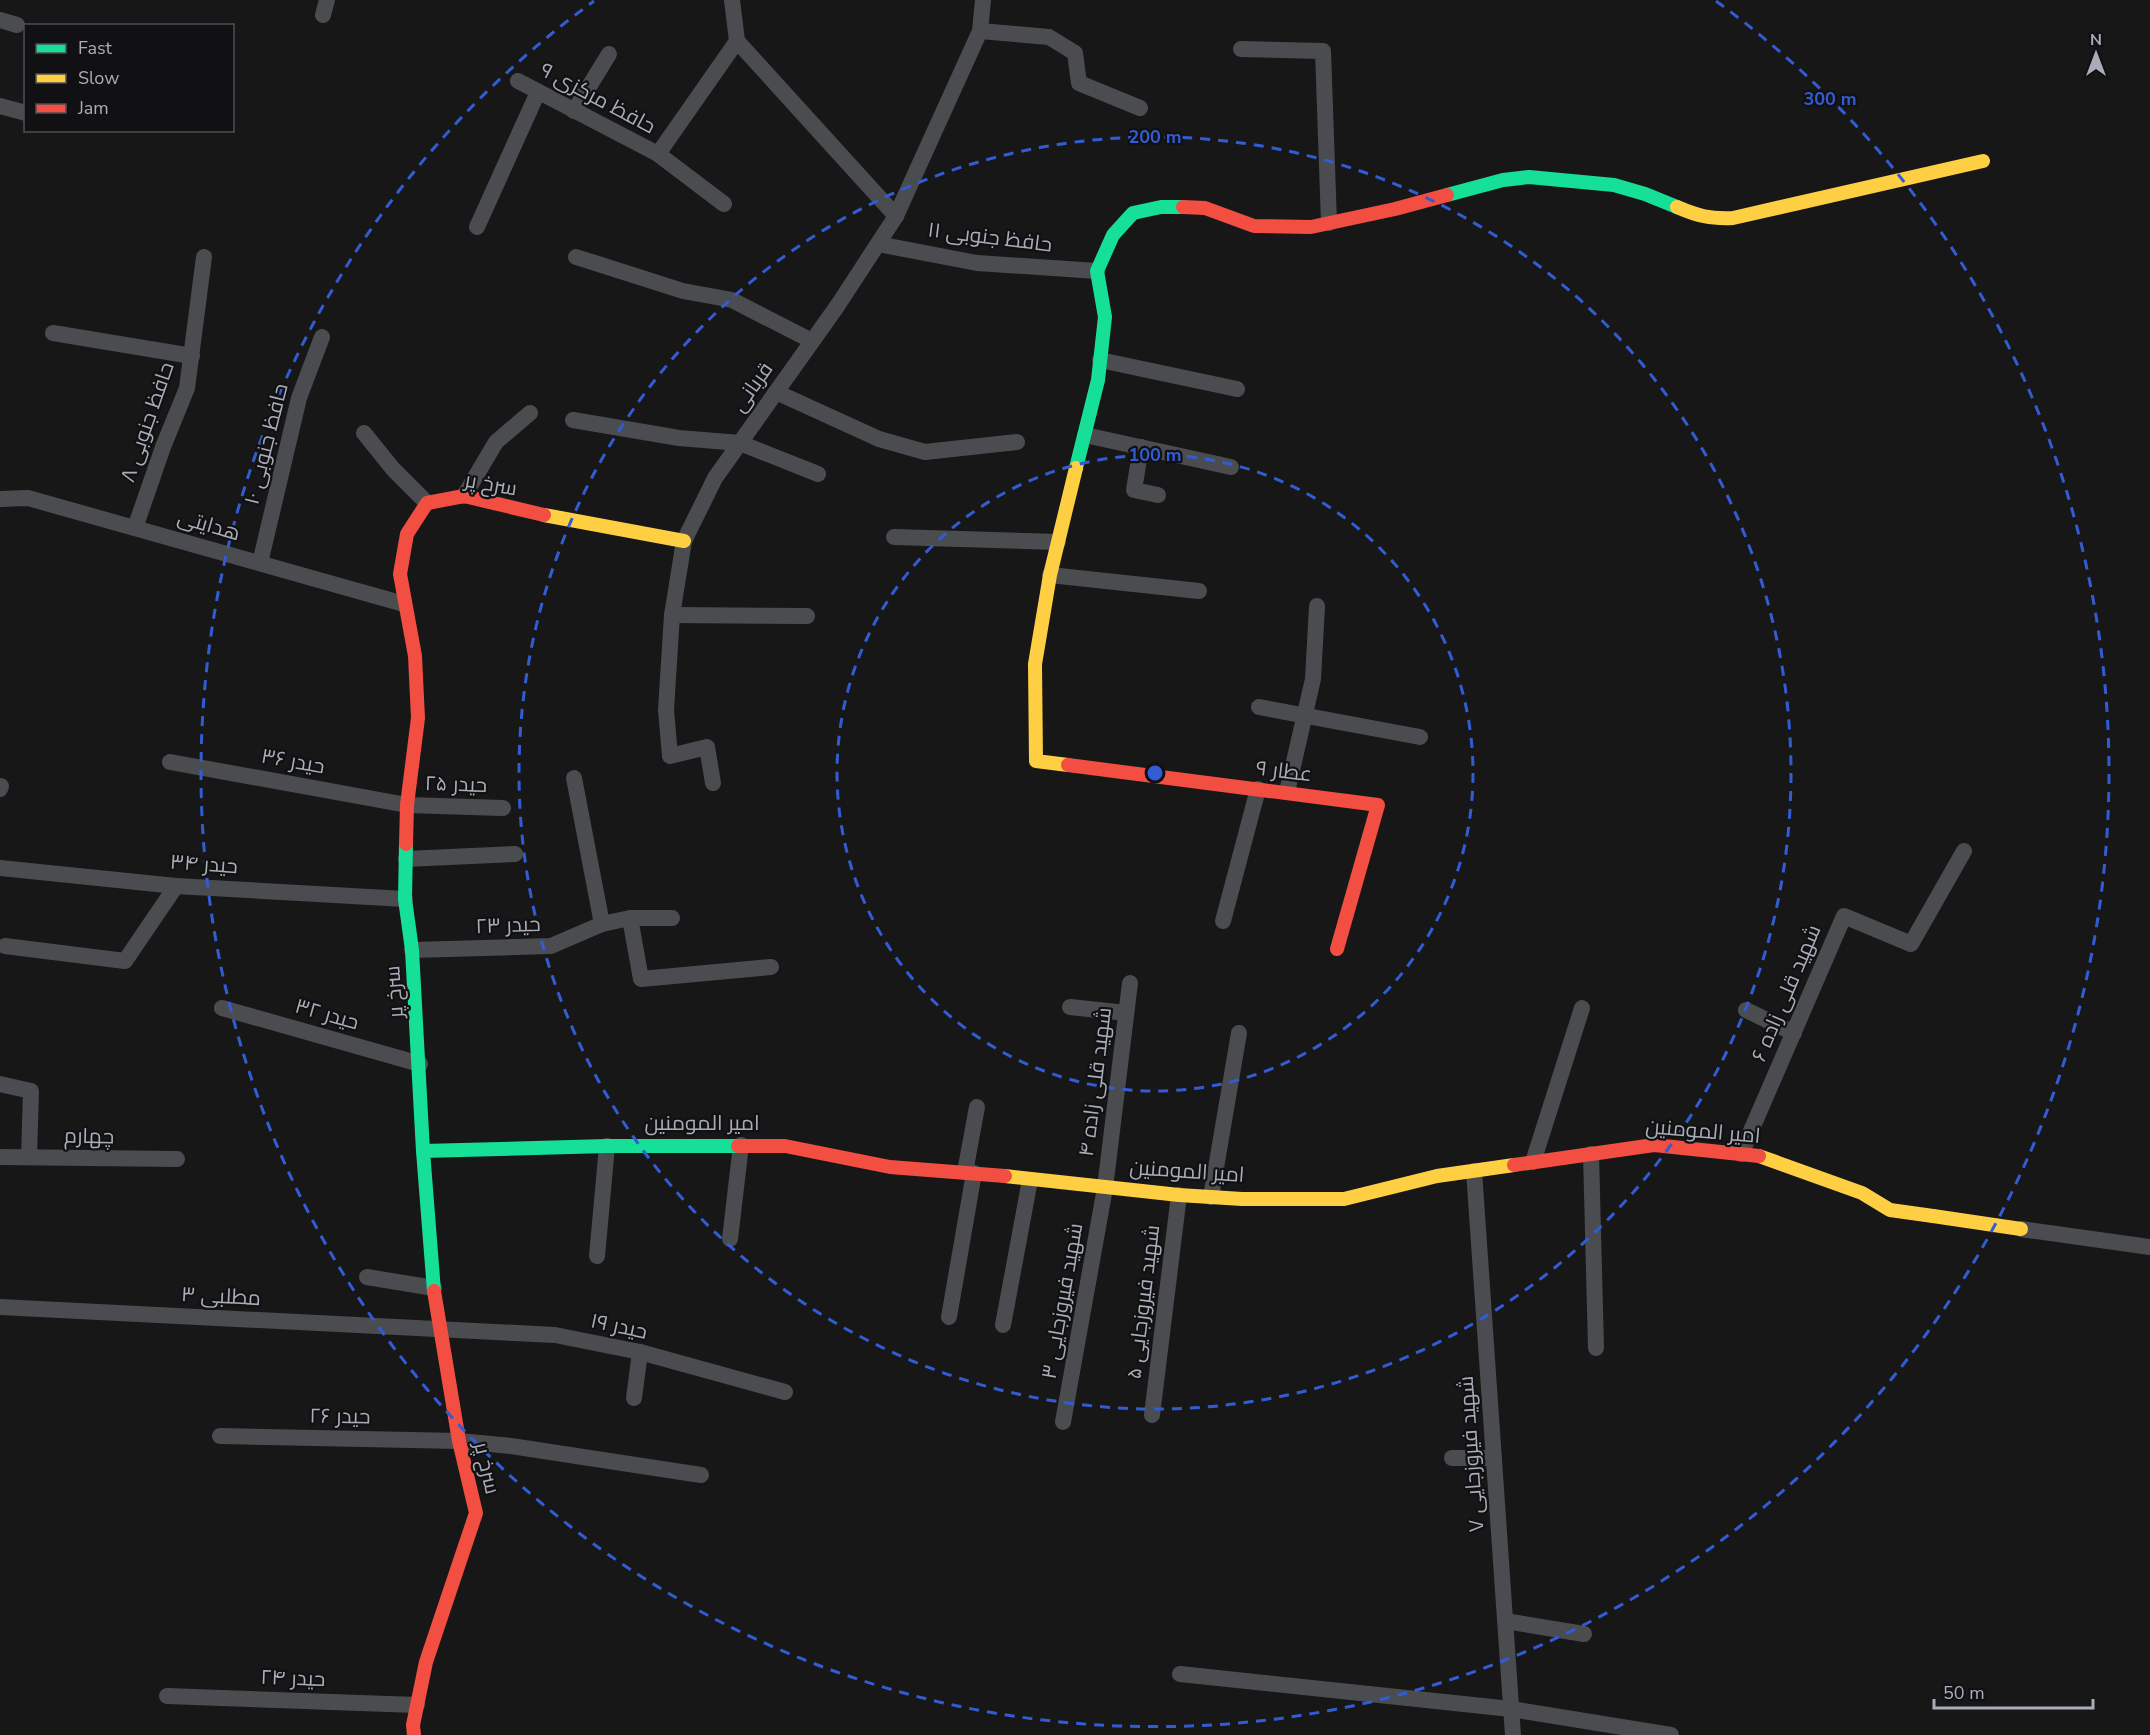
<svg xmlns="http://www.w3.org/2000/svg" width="2150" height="1735" font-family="'Nunito Sans',Cairo,sans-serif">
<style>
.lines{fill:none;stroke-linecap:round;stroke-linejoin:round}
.street{stroke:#4b4c50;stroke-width:16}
.fast{stroke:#16e098;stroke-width:14}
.slow{stroke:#ffcf43;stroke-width:14}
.jam{stroke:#f24e42;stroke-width:14}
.ring{fill:none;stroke:#325cd3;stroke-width:3;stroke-dasharray:10 8}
.labels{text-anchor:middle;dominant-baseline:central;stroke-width:4.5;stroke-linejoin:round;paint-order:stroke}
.street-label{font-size:21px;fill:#a8adb8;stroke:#111113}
.centre{fill:#325cd3;stroke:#111113;stroke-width:3}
.ring-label{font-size:18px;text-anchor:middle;font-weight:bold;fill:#325cd3;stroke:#111113;stroke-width:4.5;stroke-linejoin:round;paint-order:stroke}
</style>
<rect width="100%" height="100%" fill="#171717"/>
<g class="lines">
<g class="street">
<polyline points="732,0 737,41 896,216"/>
<polyline points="323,15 327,0"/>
<polyline points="0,20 17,25"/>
<polyline points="980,31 1049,37 1075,53 1079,83 1140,108"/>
<polyline points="1241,49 1323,51 1329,223"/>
<polyline points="518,81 658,154 724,204"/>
<polyline points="0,106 26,113"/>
<polyline points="574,111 609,54"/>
<polyline points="658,154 737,41"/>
<polyline points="477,227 538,92"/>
<polyline points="878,244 977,263 1097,271"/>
<polyline points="576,257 683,291 732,300 812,341"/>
<polyline points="53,333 192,356"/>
<polyline points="1100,360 1237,389"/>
<polyline points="776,392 879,439 925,452 1017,442"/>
<polyline points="573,420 679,438 740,443 818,474"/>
<polyline points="364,433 393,469 427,503"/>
<polyline points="1085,435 1231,467"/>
<polyline points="1141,447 1134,490 1158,495"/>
<polyline points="464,496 496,442 530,413"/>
<polyline points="0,499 28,498 404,604"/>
<polyline points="135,528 163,447 187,388 204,257"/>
<polyline points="894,537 1058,542"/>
<polyline points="260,563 299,398 322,337"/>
<polyline points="1050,575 1199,591"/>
<polyline points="672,615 807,616"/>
<polyline points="1259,707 1420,737"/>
<polyline points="170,762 407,805 503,808"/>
<polyline points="574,778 602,924"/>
<polyline points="713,783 707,747 670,756 666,710 672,615 684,541 715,478 838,305 896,216 980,31 983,0"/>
<polyline points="0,789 1,786"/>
<polyline points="1287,792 1313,679 1317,606"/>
<polyline points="406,859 515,854"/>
<polyline points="0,868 176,886 405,899"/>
<polyline points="630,918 641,979 771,967"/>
<polyline points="1223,921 1258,789"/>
<polyline points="5,946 125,961 176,886"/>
<polyline points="412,950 551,946 602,924 630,918 672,918"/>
<polyline points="1070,1007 1126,1013"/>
<polyline points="222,1008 420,1064"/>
<polyline points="1746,1010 1794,1033"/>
<polyline points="0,1084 31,1091 29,1157"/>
<polyline points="1591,1154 1596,1348"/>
<polyline points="1741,1154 1844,916 1911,944 1964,851"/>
<polyline points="0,1157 177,1159"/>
<polyline points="1533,1162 1582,1008"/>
<polyline points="1474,1171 1513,1735"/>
<polyline points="965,1172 977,1107"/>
<polyline points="1211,1197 1239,1033"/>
<polyline points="2021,1229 2150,1247"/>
<polyline points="730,1239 741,1145"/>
<polyline points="597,1256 607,1146"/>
<polyline points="367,1277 434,1288"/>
<polyline points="0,1307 555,1335 640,1352 785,1392"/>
<polyline points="949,1317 974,1173"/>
<polyline points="1003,1325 1030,1180"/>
<polyline points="634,1398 640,1352"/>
<polyline points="1152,1415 1179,1195"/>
<polyline points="1063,1422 1105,1188 1130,983"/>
<polyline points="220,1436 459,1441 511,1446 701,1475"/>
<polyline points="1452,1458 1494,1458"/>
<polyline points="1505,1621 1584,1634"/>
<polyline points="1180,1674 1511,1709 1671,1735"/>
<polyline points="167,1696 417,1705"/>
</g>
<g class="fast">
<polyline points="1447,195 1503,180 1529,177 1614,185 1645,194 1677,207"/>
<polyline points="1076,468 1098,380 1105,317 1097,271 1113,235 1133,213 1161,207 1183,207"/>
<polyline points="406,844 405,899 412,950 423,1151 434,1291"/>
<polyline points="423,1151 607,1146 738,1146"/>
</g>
<g class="slow">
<path d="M 1677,207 C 1698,216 1710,219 1733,218 L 1983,161"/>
<polyline points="544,515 684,541"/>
<polyline points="1068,765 1036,761 1035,664 1050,575 1076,468"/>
<polyline points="1759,1156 1862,1193 1890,1210 1933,1216"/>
<polyline points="1005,1176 1179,1195 1242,1199 1344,1199 1437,1176 1514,1165"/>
<polyline points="1933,1216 2021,1229"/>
</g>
<g class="jam">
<polyline points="1183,207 1205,208 1254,226 1311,227 1395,209 1447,195"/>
<polyline points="1068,765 1378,805 1337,949"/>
<polyline points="406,844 407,805 418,718 415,656 400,574 407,534 427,503 464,496 544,515"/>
<polyline points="738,1146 785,1146 890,1167 1005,1176"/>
<polyline points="1514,1165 1654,1145 1759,1156"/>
<polyline points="414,1735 413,1725 426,1662 476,1513 459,1441 434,1291"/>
</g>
</g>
<g class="ring">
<circle cx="1155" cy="773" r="318"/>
<circle cx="1155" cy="773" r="636"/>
<path d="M1716 1A954 954 0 1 1 594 1"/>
</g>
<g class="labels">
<g class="street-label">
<text transform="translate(598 98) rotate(28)">حافظ مرکزی ۹</text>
<text transform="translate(990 237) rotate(7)">حافظ جنوبی ۱۱</text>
<text transform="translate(752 387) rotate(-55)">قربانی</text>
<text transform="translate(147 422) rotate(-71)">حافظ جنوبی ۸</text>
<text transform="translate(266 444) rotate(-76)">حافظ جنوبی ۱۰</text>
<text transform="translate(491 484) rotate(10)">سرخ پر</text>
<text transform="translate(209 525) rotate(16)">هدایتی</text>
<text transform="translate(293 761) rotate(10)">حیدر ۳۶</text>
<text transform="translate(1284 771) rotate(7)">عطار ۹</text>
<text transform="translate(456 784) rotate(2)">حیدر ۲۵</text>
<text transform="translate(204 864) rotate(4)">حیدر ۳۴</text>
<text transform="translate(508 925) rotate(-2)">حیدر ۲۳</text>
<text transform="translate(394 992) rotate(-94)">سرخ پر</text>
<text transform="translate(1786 993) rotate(-67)">شهید قلی زاده ۶</text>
<text transform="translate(327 1014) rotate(16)">حیدر ۳۲</text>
<text transform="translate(1095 1082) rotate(-83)">شهید قلی زاده ۴</text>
<text x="702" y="1123">امیر المومنین</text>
<text transform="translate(1703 1131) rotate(5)">امیر المومنین</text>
<text transform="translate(89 1136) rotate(1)">چهارم</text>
<text transform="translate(1187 1171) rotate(4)">امیر المومنین</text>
<text transform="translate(221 1296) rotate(3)">مطلبی ۳</text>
<text transform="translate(1062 1301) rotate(-80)">شهید فیروزجایی ۳</text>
<text transform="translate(1143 1302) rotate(-83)">شهید فیروزجایی ۵</text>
<text transform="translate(619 1326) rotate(12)">حیدر ۱۹</text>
<text transform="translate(340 1416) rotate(1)">حیدر ۲۶</text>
<text transform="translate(1471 1454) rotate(-94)">شهید فیروزجایی ۷</text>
<text transform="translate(487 1468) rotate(77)">سرخ پر</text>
<text transform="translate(293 1678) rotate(2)">حیدر ۲۴</text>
</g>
</g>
<circle cx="1155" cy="773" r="9" class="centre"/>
<g class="ring-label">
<text x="1830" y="105">300 m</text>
<text x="1155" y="143">200 m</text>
<text x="1155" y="461">100 m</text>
</g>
<rect x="24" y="24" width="210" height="108" fill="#111113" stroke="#4d4f55" stroke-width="1.5"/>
<rect x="36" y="44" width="30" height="9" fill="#16e098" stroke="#4d4f55" stroke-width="1.5"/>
<text x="78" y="54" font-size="18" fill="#a8adb8">Fast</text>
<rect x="36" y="74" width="30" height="9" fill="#ffcf43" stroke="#4d4f55" stroke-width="1.5"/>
<text x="78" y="84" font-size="18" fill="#a8adb8">Slow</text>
<rect x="36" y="104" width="30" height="9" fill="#f24e42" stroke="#4d4f55" stroke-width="1.5"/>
<text x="78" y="114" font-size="18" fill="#a8adb8">Jam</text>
<g transform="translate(2096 54)" stroke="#111113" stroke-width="4.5" paint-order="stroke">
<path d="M0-4.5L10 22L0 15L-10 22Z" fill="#a8adb8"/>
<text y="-9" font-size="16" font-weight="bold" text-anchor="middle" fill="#a8adb8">N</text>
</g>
<path d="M1934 1699v9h159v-9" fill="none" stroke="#a8adb8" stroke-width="3"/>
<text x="1943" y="1699" font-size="18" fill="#a8adb8" stroke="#111113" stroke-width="4.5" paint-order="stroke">50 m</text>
</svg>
